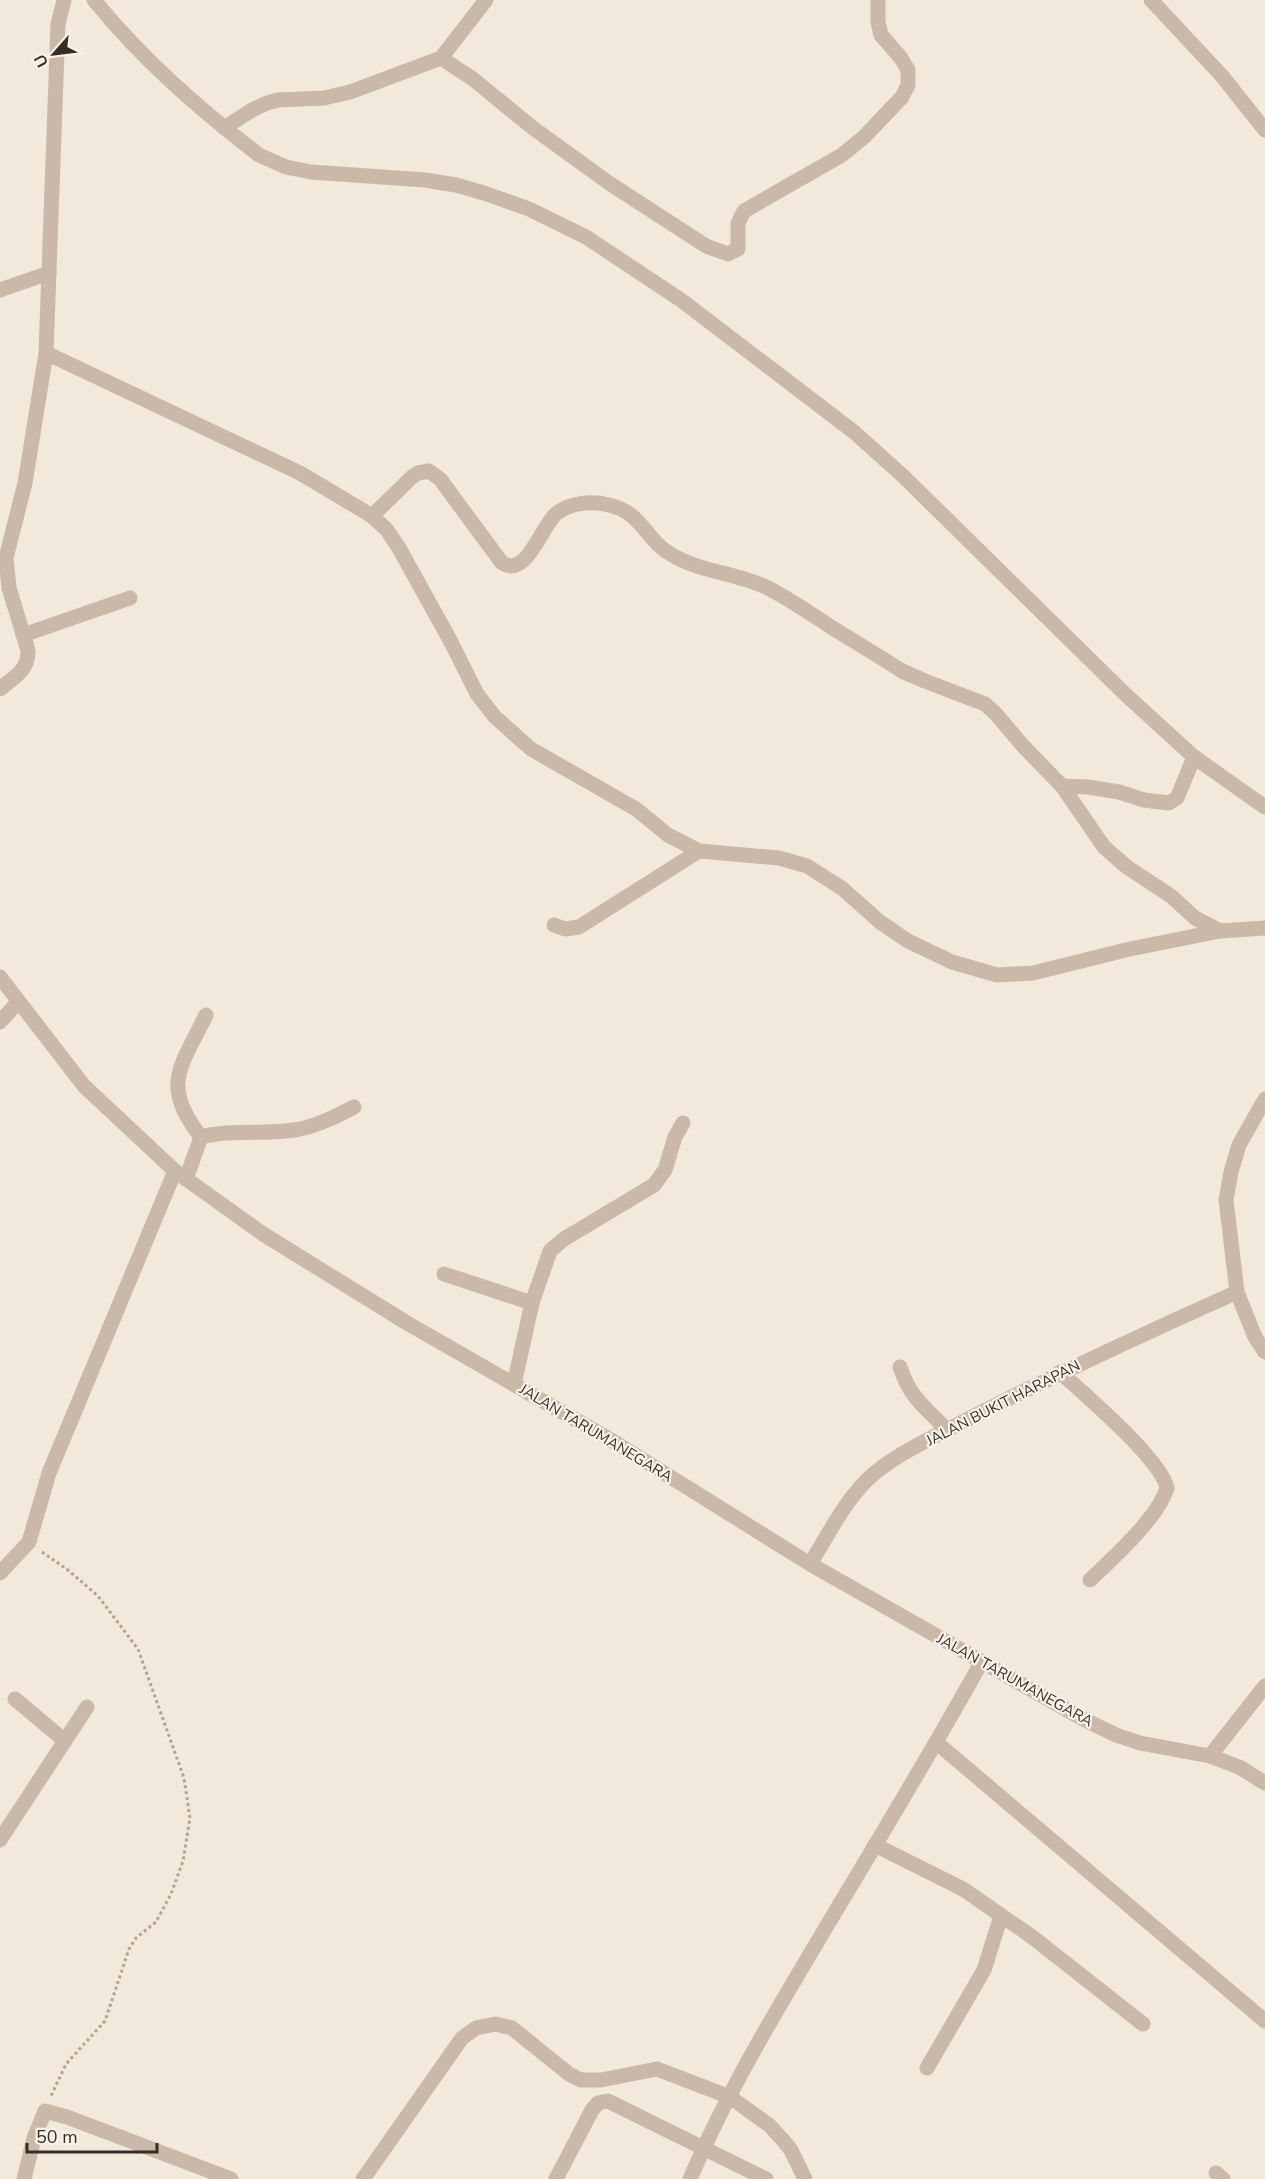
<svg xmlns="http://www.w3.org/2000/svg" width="1265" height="2179" font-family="'Nunito Sans',sans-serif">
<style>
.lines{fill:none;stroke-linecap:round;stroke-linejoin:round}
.path{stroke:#b5a392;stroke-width:3;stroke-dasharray:3 3;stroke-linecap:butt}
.minor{stroke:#cab9a8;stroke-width:15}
.labels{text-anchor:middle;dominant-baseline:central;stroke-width:4.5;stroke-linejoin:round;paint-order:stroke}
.street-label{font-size:15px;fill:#372d28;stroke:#f9f2e8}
</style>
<rect width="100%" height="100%" fill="#f2e8dc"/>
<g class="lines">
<polyline class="path" points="42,1552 68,1570 98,1596 138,1649 184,1778 190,1818 183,1861 171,1894 156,1922 136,1938 129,1949 105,2021 66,2064 51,2096"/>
<g class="minor">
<path d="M 94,0 C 142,59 198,108 259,155 L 286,167 L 311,172 L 425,180 L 456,185 L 487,194 L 529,209 L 586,237 L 681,300 L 854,432 L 903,476 L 1125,694 L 1194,757 L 1265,807"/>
<polyline points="1151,0 1222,76 1265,130"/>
<polyline points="441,58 473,79 533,128 609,183 706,246 728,254 738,249 738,223 744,211 842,155 864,137 902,97 908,85 908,70 901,58 881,35 878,22 878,0"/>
<polyline points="224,128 252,110 267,103 278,100 324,98 350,92 441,58 486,0"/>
<polyline points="0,290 49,273"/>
<polyline points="46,353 300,473 372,516 387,530 399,548 451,642 477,694 495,717 531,749 636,809 668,835 699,851 779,858 807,866 843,889 880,922 908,941 952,962 997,975 1033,973 1130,949 1220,931 1265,928"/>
<path d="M 372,516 L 412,477 L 418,473 L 429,471 L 440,479 L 502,563 C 527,579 542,524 557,513 C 572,502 592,501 609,505 C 642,512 646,541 672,555 C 701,572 736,573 766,587 C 788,598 808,612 828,625 C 853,641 878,655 902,671 L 925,681 L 985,704 L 996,714 L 1023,746 L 1062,786 L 1104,847 L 1127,867 L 1171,896 L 1195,918 L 1220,931"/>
<polyline points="23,635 130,598"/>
<path d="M 0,689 C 14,677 29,670 28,650 L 9,588 L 6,558 L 25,483 L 46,353 L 58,24 L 64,0"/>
<polyline points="1062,786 1088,787 1119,792 1144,800 1169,803 1177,798 1194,757"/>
<polyline points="554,925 565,929 579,927 699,851"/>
<polyline points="0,977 84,1086 175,1171 263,1234 407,1323 616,1443 810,1564 1083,1719 1116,1735 1140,1743 1210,1756 1239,1767 1265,1783"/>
<polyline points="0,1022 18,1002"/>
<polyline points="1265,1099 1239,1145 1231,1172 1226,1200 1237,1292 1255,1337 1265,1352"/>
<path d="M 201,1137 C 232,1129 263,1135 294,1130 C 315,1127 335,1117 354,1107"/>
<path d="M 186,1179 L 201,1137 C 160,1085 181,1067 206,1015"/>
<polyline points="444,1274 532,1303"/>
<path d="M 900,1367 C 910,1398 926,1408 947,1430"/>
<path d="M 1060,1372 C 1085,1395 1161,1459 1167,1488 C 1158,1518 1113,1558 1090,1580"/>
<polyline points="514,1384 532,1303 550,1251 564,1239 654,1185 665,1170 675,1137 683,1123"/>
<path d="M 810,1564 C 827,1537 843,1504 866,1481 C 893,1454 939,1435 972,1417 C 1059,1373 1148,1332 1237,1292"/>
<polyline points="0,1573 29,1542 49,1473 175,1171"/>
<polyline points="15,1699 65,1741"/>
<polyline points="937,1743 1265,2021"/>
<polyline points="1210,1756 1265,1686"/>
<polyline points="0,1840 87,1707"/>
<polyline points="875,1845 963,1889 1031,1936 1143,2024"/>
<polyline points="927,2068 984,1970 1001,1916"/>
<polyline points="1216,2173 1223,2179"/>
<polyline points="24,2179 34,2138 45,2111 67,2117 231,2179"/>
<polyline points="363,2179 462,2038 476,2028 495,2024 512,2028 569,2074 581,2080 601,2080 657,2069 730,2097 769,2125 782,2139 791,2150 805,2179"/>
<polyline points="556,2179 592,2110 598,2103 608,2101 766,2179"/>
<path d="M 690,2179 C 728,2090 779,2006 828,1924 C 880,1837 933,1750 982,1661"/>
</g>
</g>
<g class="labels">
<g class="street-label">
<text transform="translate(1003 1403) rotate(-27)">JALAN BUKIT HARAPAN</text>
<text transform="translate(596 1433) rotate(31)">JALAN TARUMANEGARA</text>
<text transform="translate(1015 1680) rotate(29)">JALAN TARUMANEGARA</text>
</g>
</g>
<g transform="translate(54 54) rotate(242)" stroke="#f9f2e8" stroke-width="4.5" paint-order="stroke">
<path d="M0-4.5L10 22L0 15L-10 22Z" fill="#372d28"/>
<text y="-9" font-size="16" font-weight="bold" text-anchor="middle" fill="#372d28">U</text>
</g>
<path d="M27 2143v9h130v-9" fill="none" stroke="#372d28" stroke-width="3"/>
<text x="36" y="2143" font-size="18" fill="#372d28" stroke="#f9f2e8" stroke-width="4.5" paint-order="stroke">50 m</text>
</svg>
